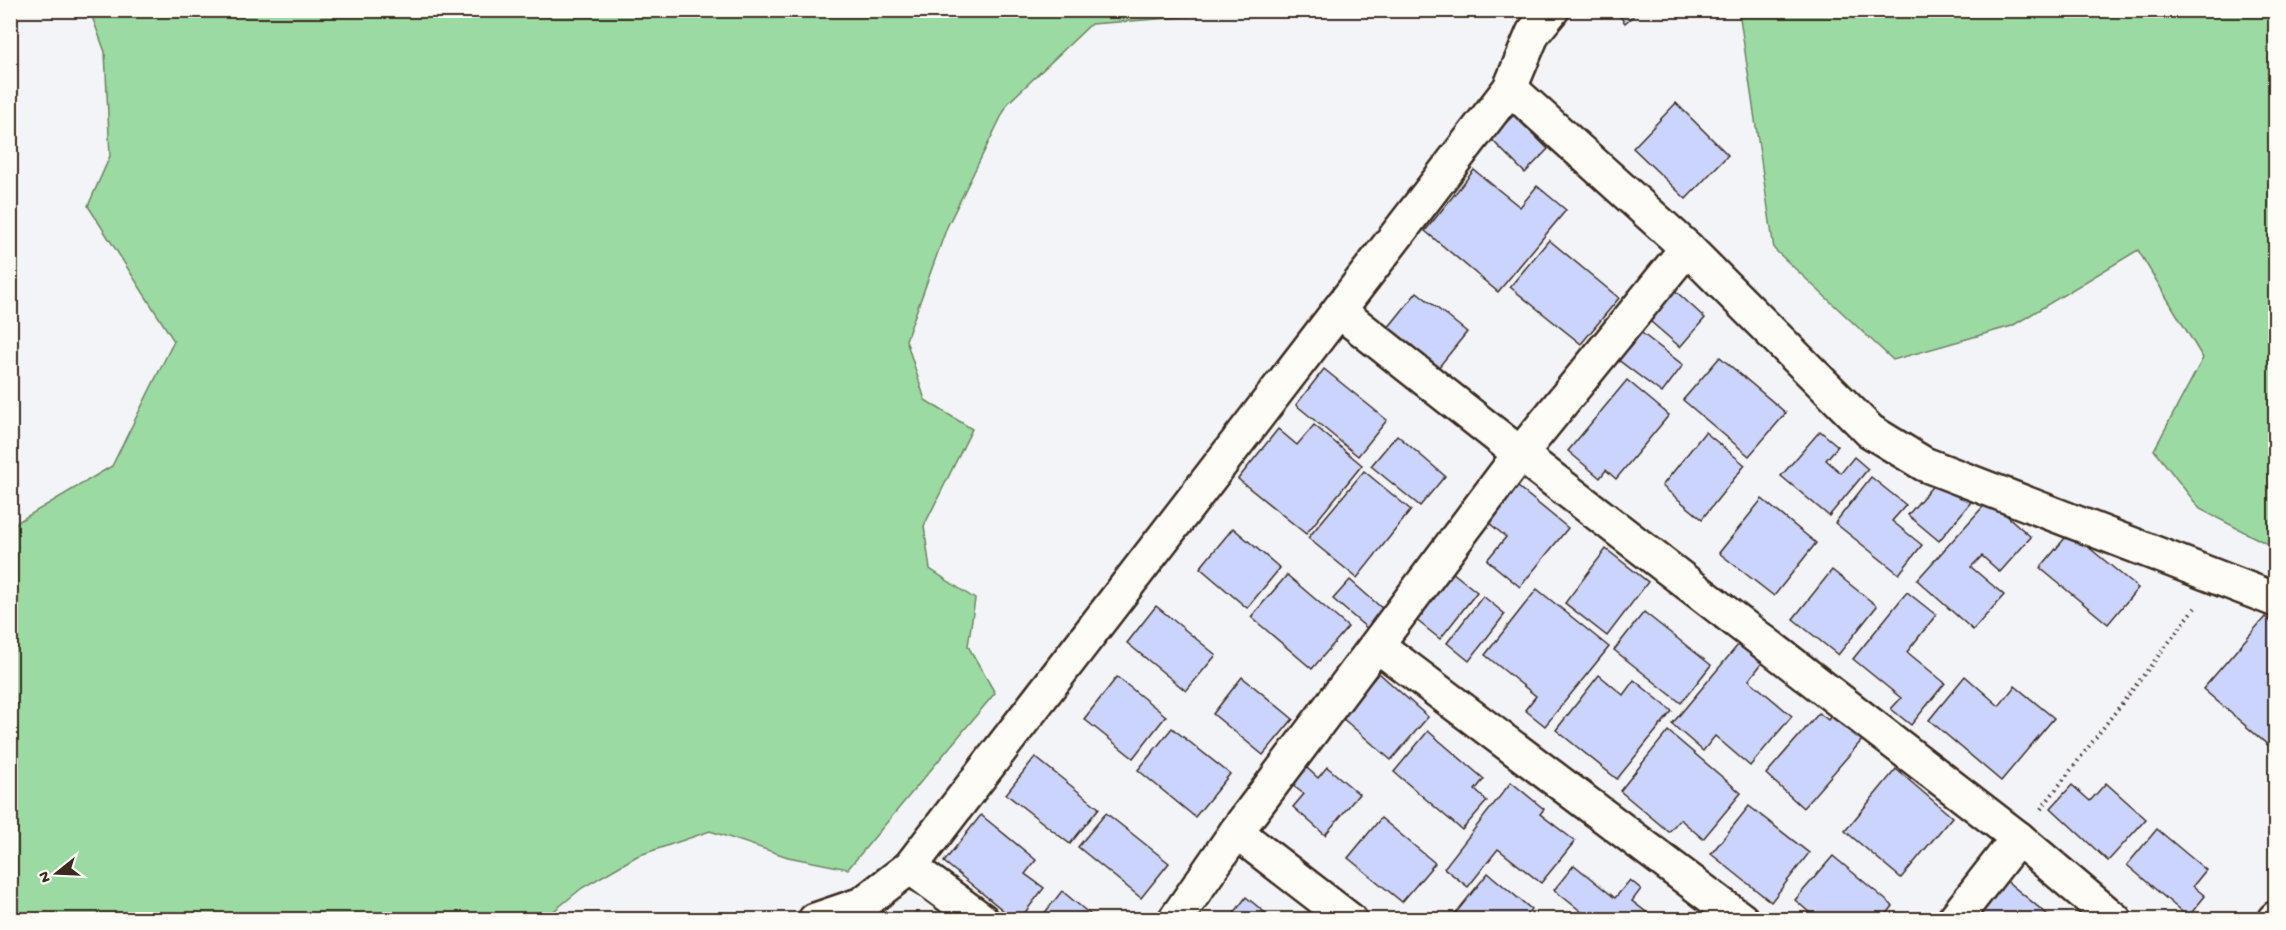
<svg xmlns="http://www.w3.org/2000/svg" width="2286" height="930" font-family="'Gochi Hand',sans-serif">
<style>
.green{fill:#9cdaa3;stroke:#6c8260;stroke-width:1.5}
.building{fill:#cbd4fc;stroke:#3b2a1e;stroke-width:1.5}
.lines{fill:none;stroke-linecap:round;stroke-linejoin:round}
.minor-casing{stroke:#3b2a1e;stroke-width:38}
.tertiary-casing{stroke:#3b2a1e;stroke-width:38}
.path{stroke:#3b2a1e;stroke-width:4;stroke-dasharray:1.5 4.5;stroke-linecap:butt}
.minor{stroke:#fdfcf7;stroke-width:33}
.tertiary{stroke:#fdfcf7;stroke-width:33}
</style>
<rect width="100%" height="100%" fill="#f3f4f8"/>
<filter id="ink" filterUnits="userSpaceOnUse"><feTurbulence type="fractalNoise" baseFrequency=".0167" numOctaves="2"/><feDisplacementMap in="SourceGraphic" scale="12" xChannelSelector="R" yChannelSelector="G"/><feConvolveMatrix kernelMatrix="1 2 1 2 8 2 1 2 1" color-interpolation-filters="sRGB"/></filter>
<g filter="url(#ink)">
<g class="green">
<polygon points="90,11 1205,11 1197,16 1091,24 1008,103 947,227 906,340 925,400 972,429 924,526 930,569 975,599 968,646 995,693 848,869 788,857 710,831 637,856 582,888 544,919 11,919 11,523 16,523 112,466 174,341 88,206 110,156 105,52"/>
<polygon points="1739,11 2275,11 2275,548 2200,509 2154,450 2203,358 2138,250 2012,326 1893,360 1774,249"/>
</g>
<g class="building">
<polygon points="1615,10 1640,10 1625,23"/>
<polygon points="1676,103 1728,155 1686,199 1633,148"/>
<polygon points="1514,115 1548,149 1525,173 1490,138"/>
<polygon points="1474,170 1520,207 1537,186 1566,210 1498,292 1425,231"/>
<polygon points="1549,240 1619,298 1581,344 1510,287"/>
<polygon points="1669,285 1705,318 1680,347 1643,315"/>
<polygon points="1417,292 1467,332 1434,373 1384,333"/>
<polygon points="1634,327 1683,365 1662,393 1613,356"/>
<polygon points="1720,357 1786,413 1749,456 1683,400"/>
<polygon points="1324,369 1387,420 1358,456 1296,405"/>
<polygon points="1627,380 1669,415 1616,479 1606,470 1600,478 1568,451"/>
<polygon points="1314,425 1362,465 1306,534 1238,479 1278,429 1297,445"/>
<polygon points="1820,431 1838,446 1826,460 1841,473 1854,457 1868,469 1829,516 1781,476"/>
<polygon points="1705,432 1745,465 1702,519 1662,486"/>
<polygon points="1397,435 1445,476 1420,506 1371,466"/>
<polygon points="1364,471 1411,510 1357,578 1308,538"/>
<polygon points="1941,476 1971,502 1939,541 1908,515"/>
<polygon points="1871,477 1906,505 1892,521 1922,545 1899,574 1835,523"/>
<polygon points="1512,482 1568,528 1520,587 1487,560 1506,537 1483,518"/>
<polygon points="1762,499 1816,543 1774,596 1719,553"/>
<polygon points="1989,500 2031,537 2000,572 1982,556 1971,567 2004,595 1973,630 1917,580"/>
<polygon points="1233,528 1280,568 1247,608 1200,568"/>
<polygon points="2070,532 2138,588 2108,624 2040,568"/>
<polygon points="1606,549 1648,582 1607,636 1565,603"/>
<polygon points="1447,568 1477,592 1440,639 1410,615"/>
<polygon points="1832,570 1877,606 1838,655 1793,619"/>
<polygon points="1287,575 1348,627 1312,669 1251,617"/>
<polygon points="1350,580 1384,610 1368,629 1333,599"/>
<polygon points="1537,589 1609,647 1545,726 1525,710 1536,696 1485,655"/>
<polygon points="1907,592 1936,615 1907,652 1945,683 1911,725 1891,709 1901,698 1853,659"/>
<polygon points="1483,596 1505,614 1469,661 1447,643"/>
<polygon points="1156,606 1216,655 1186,691 1127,643"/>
<polygon points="1644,612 1711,665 1681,703 1614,650"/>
<polygon points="2265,617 2276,626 2276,752 2203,689"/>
<polygon points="1743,639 1766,658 1749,680 1792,716 1750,766 1715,736 1703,751 1672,724"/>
<polygon points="1379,673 1428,717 1391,760 1341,717"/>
<polygon points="1599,675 1623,695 1634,680 1672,711 1617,779 1556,730"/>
<polygon points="1965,676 1999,706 2015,686 2054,718 2001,781 1929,720"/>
<polygon points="1117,677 1166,716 1133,758 1084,719"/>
<polygon points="1242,677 1293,719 1263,755 1213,714"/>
<polygon points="1819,713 1828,720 1833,713 1863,739 1803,808 1766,774"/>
<polygon points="1172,728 1230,774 1195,817 1138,770"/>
<polygon points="1428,731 1484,779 1475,790 1487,801 1462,830 1394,772"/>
<polygon points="1668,731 1741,793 1703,839 1680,819 1669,832 1620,791"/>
<polygon points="1035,757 1099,808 1070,844 1006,794"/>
<polygon points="1327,767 1359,794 1325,835 1293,807 1304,794 1292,785 1307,768 1318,778"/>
<polygon points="1896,769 1952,817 1901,878 1845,831"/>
<polygon points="1511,782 1544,809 1540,814 1575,841 1541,883 1498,849 1468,887 1444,868"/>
<polygon points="2106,783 2146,819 2108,861 2051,808 2072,785 2090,801"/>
<polygon points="1749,806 1809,853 1771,902 1711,854"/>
<polygon points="1106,813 1169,863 1141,898 1078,847"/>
<polygon points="981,815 1036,860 1025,874 1044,888 1019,920 1015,920 944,862"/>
<polygon points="1381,818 1435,863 1402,902 1348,858"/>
<polygon points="2157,829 2206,870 2193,886 2205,896 2188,917 2127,865"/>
<polygon points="1833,856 1893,906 1882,920 1818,920 1795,900"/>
<polygon points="1574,865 1615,898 1630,880 1641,889 1632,901 1650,915 1647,920 1592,920 1554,890"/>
<polygon points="1488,873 1531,909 1523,920 1450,920"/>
<polygon points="1998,874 2054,920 1972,920"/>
<polygon points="1062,891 1097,920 1039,920"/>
<polygon points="1246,897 1274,920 1229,920"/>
<polygon points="916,913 925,920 911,920"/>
</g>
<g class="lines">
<defs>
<g id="minor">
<polyline points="1510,88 1687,248 1870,431 1924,464 2276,600"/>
<polyline points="1339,311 1520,454 2018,838 2115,920"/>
<polyline points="1378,646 1742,920"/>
<polyline points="1236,832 1350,920"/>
<polyline points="910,867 982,920"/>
<polyline points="815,920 862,904 910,867 1510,88 1533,33 1552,10"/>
<polyline points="1175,920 1236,832 1520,454 1687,248"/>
<polyline points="1954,920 2018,838"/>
</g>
<polyline id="tertiary" points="2274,920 2276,918"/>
</defs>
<use href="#minor" class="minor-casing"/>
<use href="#tertiary" class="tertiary-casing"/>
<polyline class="path" points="2041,809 2195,608"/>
<use href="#minor" class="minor"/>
<use href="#tertiary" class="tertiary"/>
</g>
</g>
<rect width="2286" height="930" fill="none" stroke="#fdfcf7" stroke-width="36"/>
<rect x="18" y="18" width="2250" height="894" fill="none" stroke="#3b2a1e" stroke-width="2" filter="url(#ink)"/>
<g transform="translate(57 873) rotate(252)" stroke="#fdfcf7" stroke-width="4.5" paint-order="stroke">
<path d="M0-4.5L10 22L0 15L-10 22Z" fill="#3b2a1e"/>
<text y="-9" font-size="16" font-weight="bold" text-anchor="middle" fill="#3b2a1e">N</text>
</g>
</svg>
